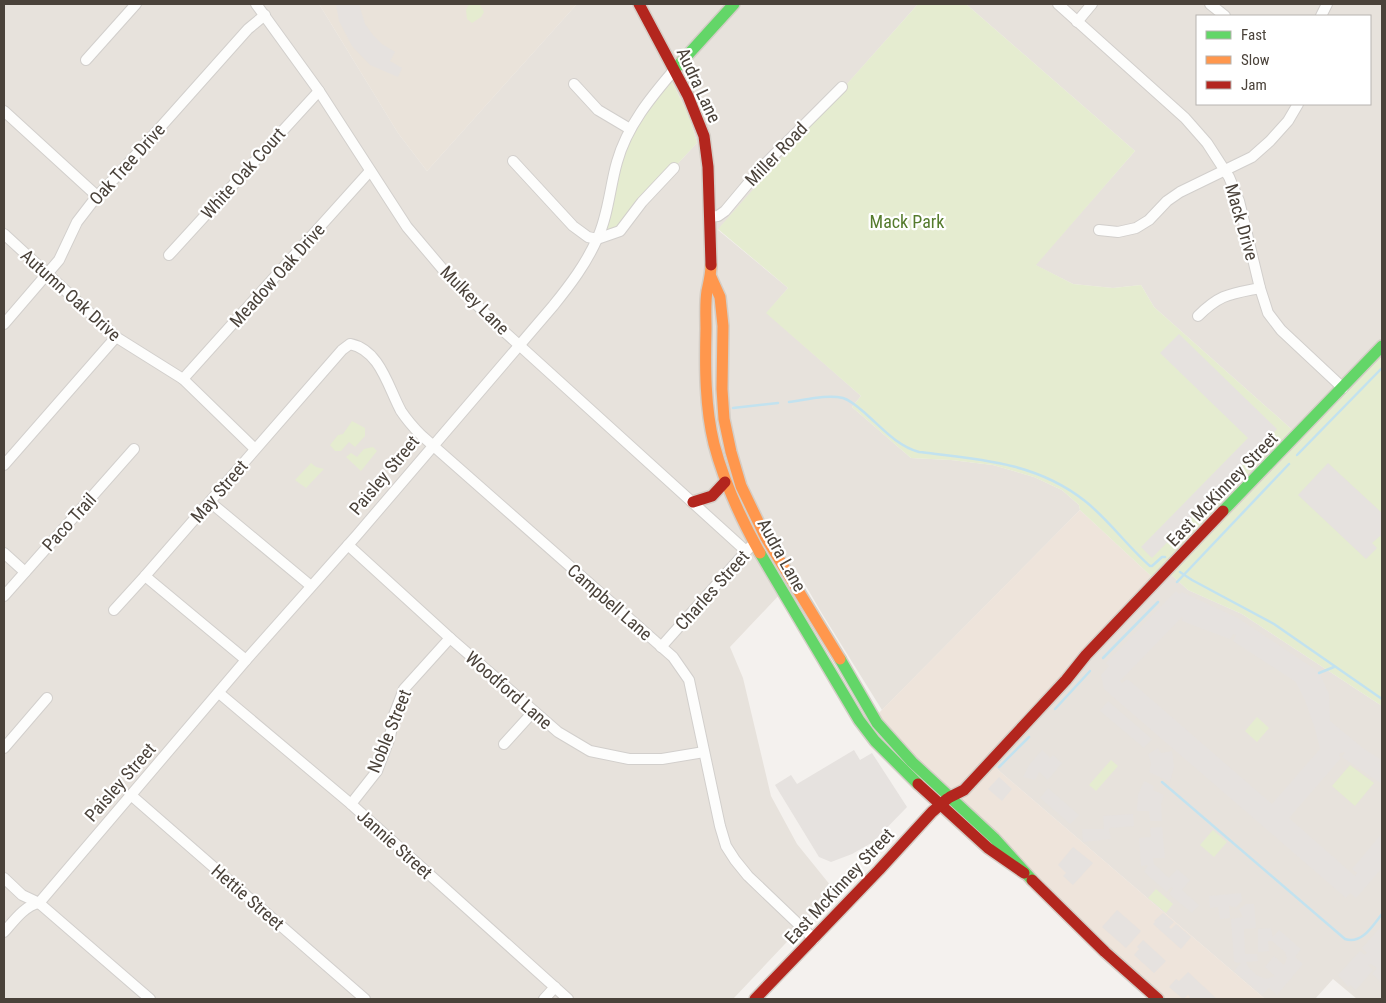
<svg xmlns="http://www.w3.org/2000/svg" width="1386" height="1003" font-family="'Roboto Condensed',sans-serif">
<style>
.residential{fill:#e7e2dc;fill-rule:evenodd}
.commercial{fill:#eee4db}
.education{fill:#eae3da}
.green{fill:#e5ecd0}
.parking{fill:#e6e2df;fill-rule:evenodd}
.lines{fill:none;stroke-linecap:round;stroke-linejoin:round}
.stream{stroke:#c2e2ef;stroke-width:2.5}
.street-casing{stroke:#d2cfcc;stroke-width:12}
.fast-casing{stroke:#d4cec7;stroke-width:14}
.slow-casing{stroke:#d4cec7;stroke-width:14}
.jam-casing{stroke:#d4cec7;stroke-width:14}
.street{stroke:#fdfdfc;stroke-width:10}
.fast{stroke:#63d668;stroke-width:11}
.slow{stroke:#ff974d;stroke-width:11}
.jam{stroke:#b3261e;stroke-width:11}
.labels{text-anchor:middle;dominant-baseline:central;stroke-width:4.5;stroke-linejoin:round;paint-order:stroke}
.street-label{font-size:18px;fill:#4a423a;stroke:#fff}
.park-label{font-size:18px;fill:#557b2d;stroke:#fff}
</style>
<rect width="100%" height="100%" fill="#f4f1ee"/>
<g class="residential">
<path d="M 4,4 L 319,4 L 398,133 L 427,171 L 577,4 L 918,4 L 718,230 L 788,288 L 767,313 L 861,396 L 852,407 L 911,458 L 951,460 L 993,465 L 1034,477 L 1062,490 L 1079,505 L 1080,510 L 882,710 L 821,612 L 799,574 L 730,647 L 743,678 L 771,796 L 797,844 L 835,891 L 733,999 L 4,999 ZM 669,76 L 689,116 L 697,143 L 642,202 Z"/>
<path d="M 966,4 L 1382,4 L 1382,350 L 1298,435 L 1154,307 L 1141,285 L 1113,288 L 1073,284 L 1035,265 L 1135,151 ZM 1197,16 L 1370,16 L 1370,104 L 1197,104 Z"/>
<polygon points="1167,571 1188,590 1242,614 1382,706 1382,999 1357,999 1333,979 1315,999 1265,999 990,763"/>
</g>
<polygon class="commercial" points="1080,510 1151,576 1167,571 990,763 1265,999 1158,999 865,727"/>
<polygon class="education" points="319,4 577,4 427,171 398,133"/>
<g class="green">
<polygon points="469,4 480,5 484,12 481,17 472,23 467,19 466,10"/>
<polygon points="918,4 966,4 1135,151 1036,265 1073,284 1113,288 1141,285 1154,307 1298,435 1382,350 1382,706 1242,614 1188,590 1167,571 1151,576 1080,510 1079,505 1062,490 1034,477 993,465 951,460 911,458 852,407 861,396 766,313 788,288 718,229"/>
<polygon points="669,76 689,116 697,143 642,202 620,231 600,232 617,160"/>
<polygon points="352,421 365,428 365,436 355,447 349,442 341,451 335,451 330,445 338,435 343,434"/>
<polygon points="373,447 377,451 361,471 346,457 351,453 357,457 364,449"/>
<polygon points="311,463 316,467 324,469 306,488 295,480"/>
<polygon points="1257,717 1269,728 1257,742 1245,731"/>
<polygon points="1111,760 1118,766 1096,791 1089,785"/>
<polygon points="1350,765 1374,783 1355,806 1332,786"/>
<polygon points="1213,830 1227,842 1214,857 1200,845"/>
<polygon points="1156,889 1173,904 1166,913 1148,898"/>
</g>
<g class="parking">
<polygon points="336,4 359,4 365,24 373,35 382,44 395,52 390,61 402,68 398,77 370,65 352,46 339,21"/>
<polygon points="1179,334 1277,429 1152,558 1141,547 1248,438 1160,353"/>
<polygon points="1328,463 1382,513 1382,538 1380,536 1372,543 1377,548 1366,559 1298,495"/>
<path d="M 1176,591 L 1179,594 L 1182,592 L 1238,618 L 1319,672 L 1329,694 L 1330,721 L 1364,749 L 1382,760 L 1382,784 L 1342,757 L 1345,752 L 1340,753 L 1339,756 L 1341,758 L 1289,818 L 1355,876 L 1357,873 L 1352,869 L 1382,833 L 1382,868 L 1356,898 L 1350,893 L 1346,898 L 1104,689 L 1101,675 L 1109,666 L 1106,663 ZM 1183,616 L 1182,621 L 1230,639 L 1233,634 L 1236,635 L 1233,641 L 1296,682 L 1305,700 L 1315,729 L 1320,749 L 1272,804 L 1130,681 L 1127,679 L 1122,683 L 1120,681 Z"/>
<polygon points="1108,701 1152,739 1144,748 1100,711"/>
<polygon points="1158,748 1161,753 1172,751 1174,767 1170,782 1149,772 1151,763 1148,754"/>
<polygon points="854,750 860,760 872,753 907,807 873,842 852,854 831,862 819,857 775,785 791,775 797,784"/>
<polygon points="1042,750 1050,758 1053,755 1062,763 1048,780 1039,772 1035,780 1023,777 1029,765"/>
<polygon points="999,777 1012,789 1002,801 988,789"/>
<polygon points="1144,781 1154,786 1153,790 1164,795 1161,804 1162,821 1150,821 1149,811 1137,811 1138,795"/>
<polygon points="1048,788 1079,815 1070,824 1040,798"/>
<polygon points="1133,814 1134,826 1109,828 1111,839 1083,842 1082,829 1104,829 1103,816"/>
<polygon points="1162,827 1165,858 1153,858 1154,864 1169,878 1177,869 1190,880 1182,890 1199,905 1192,913 1169,894 1173,888 1171,887 1167,892 1144,872 1148,865 1141,866 1139,838 1151,837 1150,828"/>
<polygon points="1073,847 1093,863 1073,885 1063,876 1066,873 1058,865"/>
<polygon points="1241,893 1242,901 1236,907 1229,906 1230,918 1220,919 1218,907 1210,908 1209,896"/>
<polygon points="1246,904 1254,904 1256,928 1244,929 1245,954 1257,954 1258,961 1246,962 1249,968 1258,976 1266,979 1275,976 1265,967 1274,956 1284,965 1287,958 1285,952 1272,941 1268,941 1269,951 1258,952 1258,929 1271,928 1273,937 1279,930 1301,949 1295,957 1303,964 1277,995 1269,988 1262,995 1234,971 1241,963 1234,962 1231,919 1243,917 1239,909"/>
<polygon points="1117,910 1141,931 1126,948 1102,927"/>
<polygon points="1163,913 1174,922 1169,927 1171,929 1176,924 1191,937 1181,949 1153,924 1155,922 1154,921"/>
<polygon points="1382,925 1382,983 1372,974 1377,968 1371,964 1368,965 1373,970 1356,990 1350,985 1348,987 1338,975 1360,951 1365,955 1367,953 1362,948"/>
<polygon points="1143,940 1166,961 1154,973 1134,955 1139,949 1137,947"/>
<polygon points="1188,972 1217,999 1188,999 1190,997 1188,995 1183,999 1169,987 1176,979 1179,981"/>
</g>
<g class="lines">
<g class="stream">
<path d="M 789,402 C 805,400 827,394 843,398 C 852,401 859,408 866,414 C 882,428 897,446 919,452 C 978,459 1036,462 1085,501 C 1109,520 1127,546 1150,566 L 1152,566 L 1162,557 L 1165,557"/>
<polyline points="733,408 778,403"/>
<polyline points="1297,455 1382,368"/>
<polyline points="1180,572 1192,580 1274,624 1382,699"/>
<polyline points="1177,582 1289,464"/>
<polyline points="1103,658 1158,602"/>
<polyline points="1319,673 1334,667"/>
<polyline points="1055,709 1090,671"/>
<polyline points="999,767 1029,737"/>
<path d="M 1162,782 L 1345,939 C 1362,945 1373,925 1382,914"/>
</g>
<defs>
<g id="street">
<polyline points="256,4 319,91 407,227 451,279 497,325 746,551"/>
<polyline points="1058,4 1185,118 1207,143 1229,177 1239,201 1260,288 1268,313 1281,330 1343,388"/>
<polyline points="1210,4 1225,16"/>
<polyline points="1321,16 1327,4"/>
<polyline points="1077,22 1092,4"/>
<polyline points="86,60 136,4"/>
<polyline points="574,84 598,110 630,129"/>
<polyline points="4,111 97,196"/>
<polyline points="513,161 573,226 588,237 597,239 620,231 642,202 674,168"/>
<polyline points="709,217 718,216 725,211 761,168 842,87"/>
<polyline points="1099,230 1118,232 1136,228 1149,220 1167,201 1180,192 1252,157 1270,141 1288,121 1298,104"/>
<polyline points="4,234 116,337 183,379 255,449"/>
<polyline points="169,255 319,91"/>
<path d="M 1198,316 C 1220,294 1230,294 1260,288"/>
<polyline points="4,324 59,260 77,222 97,196 116,177 248,29 265,15"/>
<polyline points="183,379 370,171"/>
<polyline points="4,465 116,337"/>
<polyline points="210,502 311,586"/>
<polyline points="348,545 450,638 558,732 590,751 629,759 662,759 704,752"/>
<polyline points="4,553 25,572"/>
<polyline points="145,576 246,660"/>
<polyline points="4,596 134,449"/>
<path d="M 114,610 L 145,576 L 342,350 L 350,344 C 380,350 388,387 401,411 C 407,420 414,428 421,435 L 673,657 L 689,680 L 720,826 L 726,846 L 735,860 L 748,876 L 814,939"/>
<polyline points="661,647 750,547"/>
<polyline points="219,693 351,804 568,999"/>
<polyline points="504,744 533,712"/>
<polyline points="4,748 47,698"/>
<polyline points="132,796 365,999"/>
<polyline points="351,804 377,771 390,737 394,715 404,689 450,638"/>
<polyline points="4,878 22,895 39,903 150,999"/>
<path d="M 4,932 C 13,922 25,905 39,903 L 246,660 L 357,535 L 553,306 C 570,285 586,264 597,239 C 608,217 610,186 617,162 C 627,126 651,97 675,69"/>
<polyline points="544,999 555,987"/>
</g>
<g id="fast">
<polyline points="675,69 734,4"/>
<polyline points="1223,511 1382,346"/>
<polyline points="760,553 859,720 875,741 918,784"/>
<polyline points="840,659 877,723 912,762 994,838 1032,880"/>
</g>
<g id="slow">
<path d="M 711,265 C 711,274 709,282 707,291 C 705,303 706,317 706,329 C 705,367 705,407 714,444 C 724,482 741,519 760,553"/>
<polyline points="711,277 720,297 723,326 722,389 724,419 731,452 741,486 766,538 840,659"/>
</g>
<g id="jam">
<polyline points="639,4 688,96 704,136 708,167 711,265"/>
<polyline points="693,502 712,496 725,482"/>
<polyline points="918,784 988,848 1024,873"/>
<polyline points="950,797 964,790 1066,680 1086,655 1223,511"/>
<polyline points="1032,880 1105,952 1158,999"/>
<polyline points="755,999 879,870 932,812 947,799"/>
</g>
</defs>
<use href="#street" class="street-casing"/>
<use href="#fast" class="fast-casing"/>
<use href="#slow" class="slow-casing"/>
<use href="#jam" class="jam-casing"/>
<use href="#street" class="street"/>
<use href="#fast" class="fast"/>
<use href="#slow" class="slow"/>
<use href="#jam" class="jam"/>
</g>
<g class="labels">
<g class="street-label">
<text transform="translate(699 85) rotate(65)">Audra Lane</text>
<text transform="translate(776 154) rotate(-46)">Miller Road</text>
<text transform="translate(127 164) rotate(-48)">Oak Tree Drive</text>
<text transform="translate(243 173) rotate(-48)">White Oak Court</text>
<text transform="translate(1242 222) rotate(74)">Mack Drive</text>
<text transform="translate(277 275) rotate(-48)">Meadow Oak Drive</text>
<text transform="translate(71 295) rotate(42)">Autumn Oak Drive</text>
<text transform="translate(475 300) rotate(45)">Mulkey Lane</text>
<text transform="translate(384 475) rotate(-50)">Paisley Street</text>
<text transform="translate(1222 489) rotate(-46)">East McKinney Street</text>
<text transform="translate(219 491) rotate(-49)">May Street</text>
<text transform="translate(69 522) rotate(-48)">Paco Trail</text>
<text transform="translate(782 555) rotate(61)">Audra Lane</text>
<text transform="translate(712 590) rotate(-48)">Charles Street</text>
<text transform="translate(610 602) rotate(41)">Campbell Lane</text>
<text transform="translate(509 690) rotate(41)">Woodford Lane</text>
<text transform="translate(389 731) rotate(-68)">Noble Street</text>
<text transform="translate(120 782) rotate(-49)">Paisley Street</text>
<text transform="translate(395 844) rotate(42)">Jannie Street</text>
<text transform="translate(839 886) rotate(-47)">East McKinney Street</text>
<text transform="translate(248 897) rotate(41)">Hettie Street</text>
</g>
<g class="park-label">
<text x="907" y="221">Mack Park</text>
</g>
</g>
<rect width="1386" height="1003" fill="none" stroke="#4a423a" stroke-width="10"/>
<rect x="1196" y="15" width="175" height="90" fill="#ffffff" stroke="#b7b3b0"/>
<rect x="1206" y="31" width="25" height="8" fill="#63d668" stroke="#b7b3b0"/>
<text x="1241" y="40" font-size="15" fill="#4a423a">Fast</text>
<rect x="1206" y="56" width="25" height="8" fill="#ff974d" stroke="#b7b3b0"/>
<text x="1241" y="65" font-size="15" fill="#4a423a">Slow</text>
<rect x="1206" y="81" width="25" height="8" fill="#b3261e" stroke="#b7b3b0"/>
<text x="1241" y="90" font-size="15" fill="#4a423a">Jam</text>
</svg>
